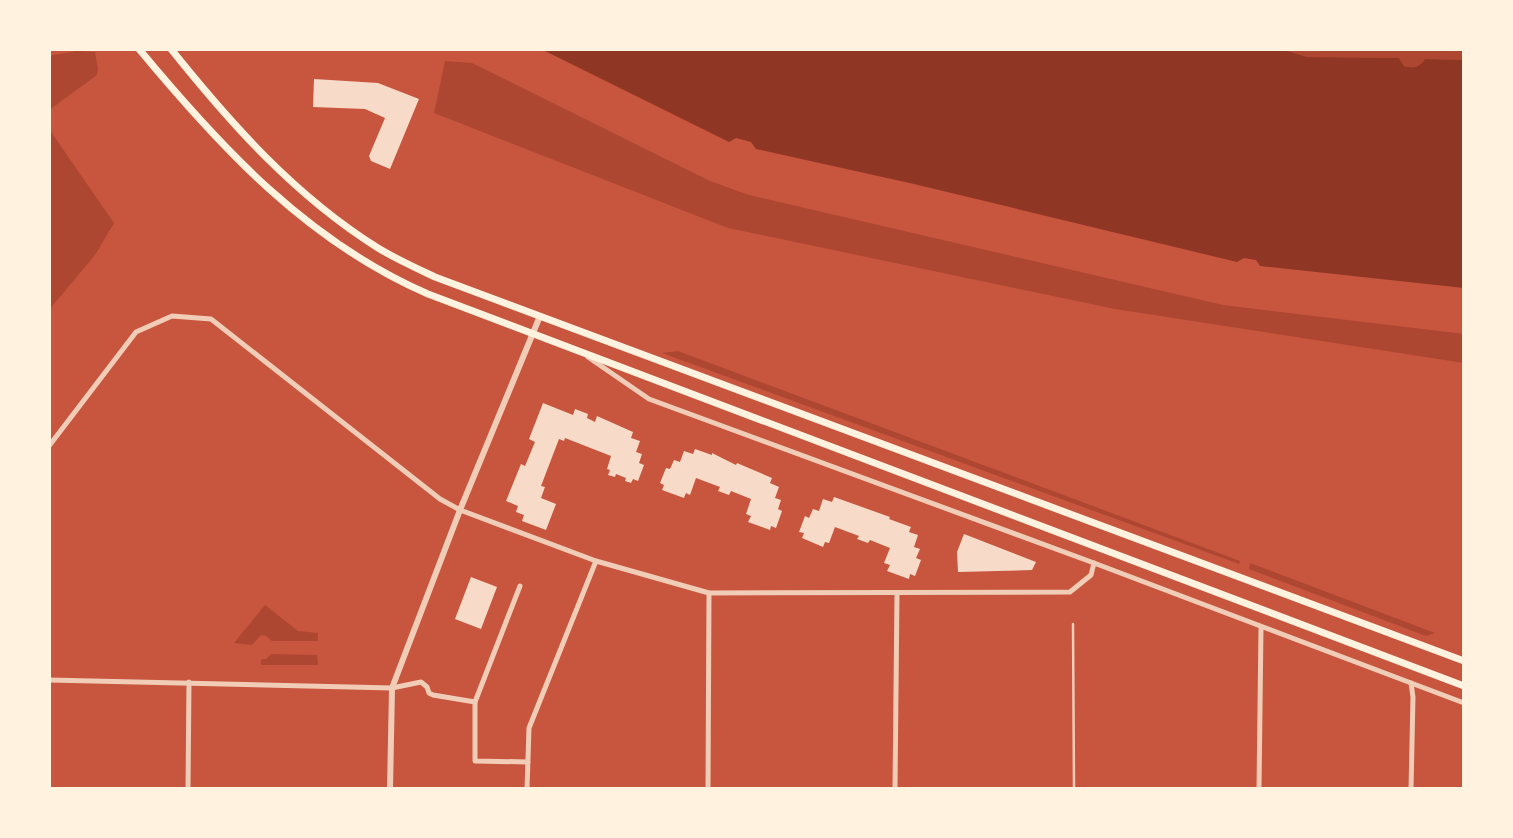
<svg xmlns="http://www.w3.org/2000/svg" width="1513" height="838" font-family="'Fira Sans',sans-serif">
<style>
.green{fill:#ae4732}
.water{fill:#8f3625}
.building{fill:#f7dbc8}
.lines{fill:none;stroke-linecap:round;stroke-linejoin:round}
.service{stroke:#f1ccb7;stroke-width:2.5}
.minor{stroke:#f1ccb7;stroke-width:5}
.tertiary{stroke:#f1ccb7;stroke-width:6}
.secondary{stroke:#fff3e0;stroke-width:7}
</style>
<rect width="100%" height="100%" fill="#c8553d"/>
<g class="green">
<path d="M 1281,49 L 1464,49 L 1464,60 L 1425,59 C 1420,67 1413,69 1404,66 L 1399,58 L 1307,57 Z"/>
<polygon points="76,51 95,52 98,69 97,75 49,110 49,56"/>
<polygon points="445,61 472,63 710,181 749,195 1223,305 1464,334 1464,363 1115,309 728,228 434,113"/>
<polygon points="49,129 114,223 95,255 49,310"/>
<polygon points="678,351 1240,561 1239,564 662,353"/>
<polygon points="1250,563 1435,633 1426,636 1249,569"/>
<polygon points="265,605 298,631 318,633 318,641 272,641 266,636 261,635 252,645 234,643"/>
<polygon points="271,654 317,655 318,665 261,665 261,659 266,659"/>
</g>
<path class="water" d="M 541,49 L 1281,49 L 1307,57 L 1399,58 L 1404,66 C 1413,69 1420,67 1425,59 L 1464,60 L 1464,288 L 1260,266 L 1256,260 L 1244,258 L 1237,262 L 914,184 L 756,149 L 751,142 L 736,138 L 729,142 Z"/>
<g class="building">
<polygon points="314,79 378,83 419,99 390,169 371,161 369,156 385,118 365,109 313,107"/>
<polygon points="543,403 573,415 575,409 588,414 587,418 595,422 597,416 633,432 631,438 640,441 636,452 642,454 639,463 644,465 638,481 633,479 631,483 625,481 626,478 616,474 615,477 608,475 610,470 607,469 611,456 565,438 564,441 559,439 541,486 545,487 541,498 556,504 546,530 522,521 524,515 516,512 518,506 506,501 521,464 525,466 535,442 529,439"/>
<polygon points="695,449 712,455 712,453 736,465 737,463 772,478 770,483 779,487 775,498 781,500 778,509 782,511 776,528 771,526 770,530 748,522 751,516 746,514 751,499 731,491 729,495 718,491 720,487 696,478 690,495 686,493 684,498 662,490 664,485 660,483 666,468 670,469 674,460 680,462 684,451 693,454"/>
<polygon points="834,497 890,517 889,519 911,527 909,532 918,535 914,547 920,549 916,558 921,560 915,576 910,574 909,579 887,571 890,565 884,563 890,548 870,540 868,543 857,539 859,536 835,527 829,543 825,542 823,547 802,538 804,533 799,532 805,516 809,518 813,509 819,511 823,499 832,502"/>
<polygon points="964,534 1036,562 1032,570 958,572 957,552"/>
<polygon points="471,577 497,587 481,629 455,619"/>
</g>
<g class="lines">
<polyline class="service" points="1073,624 1074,789"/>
<g class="minor">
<polyline points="588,357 649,399 1094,563 1464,703"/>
<polyline points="49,446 136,332 172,316 211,319 440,499 460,510 596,561 709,593 1070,592 1091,575 1094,563"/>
<polyline points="520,586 475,702 475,761 528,762"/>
<polyline points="49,680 392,688 421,682 427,687 429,693 433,695 475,702"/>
<polyline points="188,789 189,682"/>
<polyline points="527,789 529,728 596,561"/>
<polyline points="708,789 709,593"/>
<polyline points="895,789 897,593"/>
<polyline points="1259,789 1261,627"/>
<polyline points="1411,789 1413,697 1411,683"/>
</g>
<polyline class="tertiary" points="390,789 392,688 460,510 540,316"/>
<g class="secondary">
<path d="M 139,49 C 221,148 308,242 428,294 L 1464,686"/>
<path d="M 171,49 C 231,124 295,196 378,248 C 396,259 416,268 435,277 L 1464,661"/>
</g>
</g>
<rect width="1513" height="838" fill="none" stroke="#fff3e0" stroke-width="102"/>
</svg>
